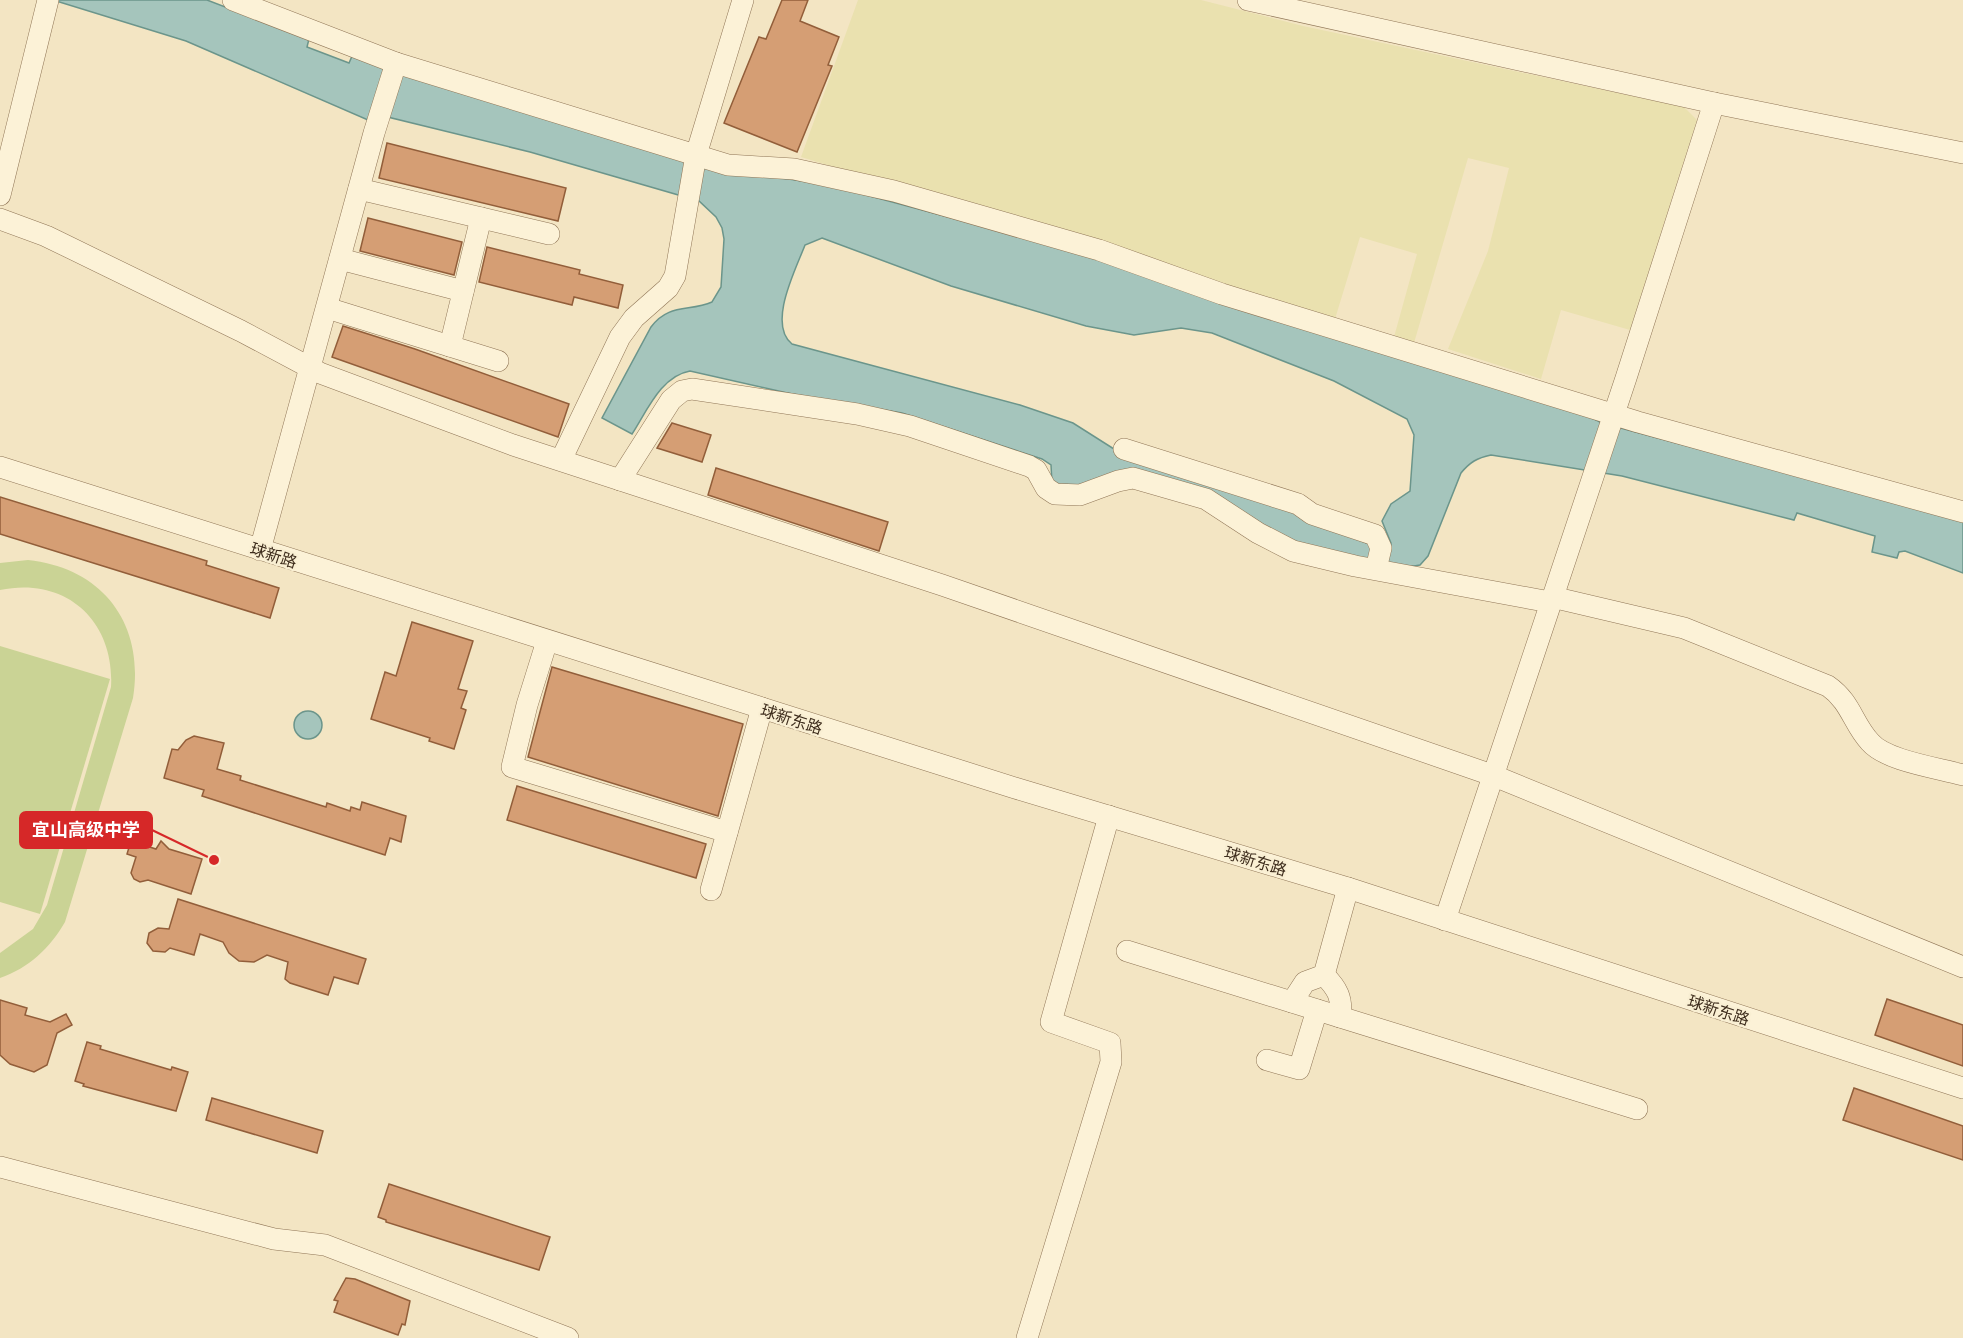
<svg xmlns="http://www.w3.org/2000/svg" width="1963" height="1338" font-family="Georgia,'Noto Sans SC',serif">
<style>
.farmland{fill:#eae1af}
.green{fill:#cad395}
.water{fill:#a5c5bc;stroke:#6b958b;stroke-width:1.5;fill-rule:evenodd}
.building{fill:#d59e74;stroke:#925e3a;stroke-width:1.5}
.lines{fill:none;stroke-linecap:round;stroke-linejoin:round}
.minor-casing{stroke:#907657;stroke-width:22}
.minor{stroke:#fcf2d7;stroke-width:21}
.labels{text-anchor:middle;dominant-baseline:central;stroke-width:4.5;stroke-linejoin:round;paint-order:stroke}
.street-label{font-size:16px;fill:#3e2d1d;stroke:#f9efd3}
.leader{fill:none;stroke:#d62828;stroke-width:2}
.callout-dot{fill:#d62828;stroke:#f9efd3;stroke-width:2}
.callout{fill:#d62828;stroke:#d62828;stroke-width:2}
.callout-label{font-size:18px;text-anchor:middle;font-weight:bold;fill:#fff}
</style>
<rect width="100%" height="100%" fill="#f3e5c3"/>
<polygon class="farmland" points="858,0 1201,0 1303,26 1684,107 1697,120 1630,330 1561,310 1541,379 1448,349 1488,251 1509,168 1468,158 1414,343 1394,337 1417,254 1360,237 1335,319 801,157"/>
<g class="green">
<path d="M 28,560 C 103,568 145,624 133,698 L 65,922 C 50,948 29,968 0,978 L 0,953 L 33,929 L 47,905 L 111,687 C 115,621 66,576 0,590 L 0,563 Z"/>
<polygon points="0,646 110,679 40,914 0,902"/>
</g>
<g class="water">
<path d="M 53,0 L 207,0 L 309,39 L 307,47 L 349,63 L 353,54 L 775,177 L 829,185 L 1119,263 L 1580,412 L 1602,423 L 1963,520 L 1963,573 L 1905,551 L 1899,552 L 1897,558 L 1872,552 L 1875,536 L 1797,513 L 1794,520 L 1622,476 L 1491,455 C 1477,458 1470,462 1461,473 L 1428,556 L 1420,565 L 1408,567 L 1307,550 L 1131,472 L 1080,486 L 1052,483 L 1051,465 L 1042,459 L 902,413 L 792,394 L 690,371 C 661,376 647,411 632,434 L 602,418 L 651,327 C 669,303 689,312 712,302 L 721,287 L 724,239 L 722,228 L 716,217 L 699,201 L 530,152 L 371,113 L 368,120 L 186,41 ZM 822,238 L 951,286 L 1086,326 L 1134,335 L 1181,328 L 1212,333 L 1334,381 L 1407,419 L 1414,435 L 1410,491 L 1391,504 L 1382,521 L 1391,543 L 1390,553 L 1263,499 L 1125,456 L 1073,423 L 1020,405 L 792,344 C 767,324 796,269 805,245 Z"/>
<circle cx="308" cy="725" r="14"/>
</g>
<g class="building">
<polygon points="782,0 808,0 800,21 839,37 828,65 832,66 797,152 724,123 759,37 766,39"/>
<polygon points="387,143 566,188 558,221 379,178"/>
<polygon points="368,218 462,242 454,275 360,251"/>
<polygon points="487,247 580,270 579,274 623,285 618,308 574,297 572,305 479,282"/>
<polygon points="343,326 415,349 569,404 558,437 332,357"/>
<polygon points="672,423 711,435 702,462 657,448"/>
<polygon points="716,468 888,522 879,551 708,495"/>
<polygon points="0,497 207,561 206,565 279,588 270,618 0,534"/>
<polygon points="412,622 473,641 458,689 467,691 461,708 466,710 454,749 429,741 430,738 371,719 385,672 396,676"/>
<polygon points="552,667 743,724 718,816 528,757"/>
<polygon points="194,736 224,743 217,769 241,776 240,780 326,807 327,803 350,811 351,807 360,810 362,802 406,816 401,842 390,838 385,855 202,796 204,790 164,778 172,749 178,750 186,740"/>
<polygon points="517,786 706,844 696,878 507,820"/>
<polygon points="131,841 156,849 161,841 169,849 202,859 191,894 148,880 140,882 134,879 131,873 136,857 127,854"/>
<polygon points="178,899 366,959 358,984 334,977 328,995 290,983 285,979 288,962 267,955 254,962 239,961 229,953 223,942 200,934 194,955 170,948 165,952 153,951 147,943 149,933 158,928 169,929"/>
<polygon points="1887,999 1963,1025 1963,1066 1875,1035"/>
<polygon points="0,1000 27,1008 25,1015 50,1022 66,1014 72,1025 57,1033 47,1065 34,1072 10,1064 0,1055"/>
<polygon points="87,1042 101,1046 100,1049 171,1070 172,1067 188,1072 176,1111 83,1086 84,1084 75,1081"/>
<polygon points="1854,1088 1963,1126 1963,1160 1843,1120"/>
<polygon points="212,1098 323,1131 317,1153 206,1120"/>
<polygon points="389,1184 550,1237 539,1270 386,1222 386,1220 378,1217"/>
<polygon points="346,1278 355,1279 410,1301 405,1325 402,1324 398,1335 334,1312 338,1301 334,1300"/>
</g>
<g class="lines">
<defs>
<g id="minor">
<polyline points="233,0 396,63 728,165 794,169 894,191 1099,250 1222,294 1638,422 1963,512"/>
<polyline points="1248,0 1714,103 1963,153"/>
<polyline points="359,189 549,234"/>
<polyline points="0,195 48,0"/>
<polyline points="0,219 46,236 241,331 320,373 513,445 942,585 1492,775 1963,967"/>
<polyline points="340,259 463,291"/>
<polyline points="327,308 498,361"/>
<polyline points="450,346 481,218"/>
<polyline points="1124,449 1298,504 1312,514 1375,535 1381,548 1376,569"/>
<polyline points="561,460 620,337 634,318 668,288 675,276 696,155 743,0"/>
<polyline points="0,467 1015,788 1348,888 1963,1088"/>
<polyline points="620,480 671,400 682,391 692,389 857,414 910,426 1029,466 1036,470 1046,488 1055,494 1080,495 1118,481 1133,478 1206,499 1258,533 1293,551 1355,566 1550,602"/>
<polyline points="260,550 374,133 396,63"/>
<path d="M 1552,597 L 1684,628 L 1828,686 C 1851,702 1853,724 1870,742 C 1886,761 1939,768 1963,775"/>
<polyline points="547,641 527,705 512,767 727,832"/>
<polyline points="711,890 762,708"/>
<polyline points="1445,920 1626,378 1714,103"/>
<polyline points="1127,951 1637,1109"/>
<polyline points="1324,975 1348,888"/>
<path d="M 1324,975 C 1337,988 1343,998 1340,1017"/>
<polyline points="1292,1002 1305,982 1324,975"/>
<polyline points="1267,1060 1299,1069 1317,1010"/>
<polyline points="0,1167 274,1239 325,1245 568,1338"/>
<polyline points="1027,1338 1111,1062 1110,1043 1051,1022 1109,816"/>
</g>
</defs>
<use href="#minor" class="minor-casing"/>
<use href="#minor" class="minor"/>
</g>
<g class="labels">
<g class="street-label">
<text transform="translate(274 554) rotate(18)">球新路</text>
<text transform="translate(792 718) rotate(18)">球新东路</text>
<text transform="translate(1256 860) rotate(17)">球新东路</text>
<text transform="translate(1719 1009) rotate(18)">球新东路</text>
</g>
</g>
<path class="leader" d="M214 860L152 830"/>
<circle class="callout-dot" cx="214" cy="860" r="6"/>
<rect class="callout" x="20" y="812" width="132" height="36" rx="6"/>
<g class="callout-label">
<text x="86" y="836">宜山高级中学</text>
</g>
</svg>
